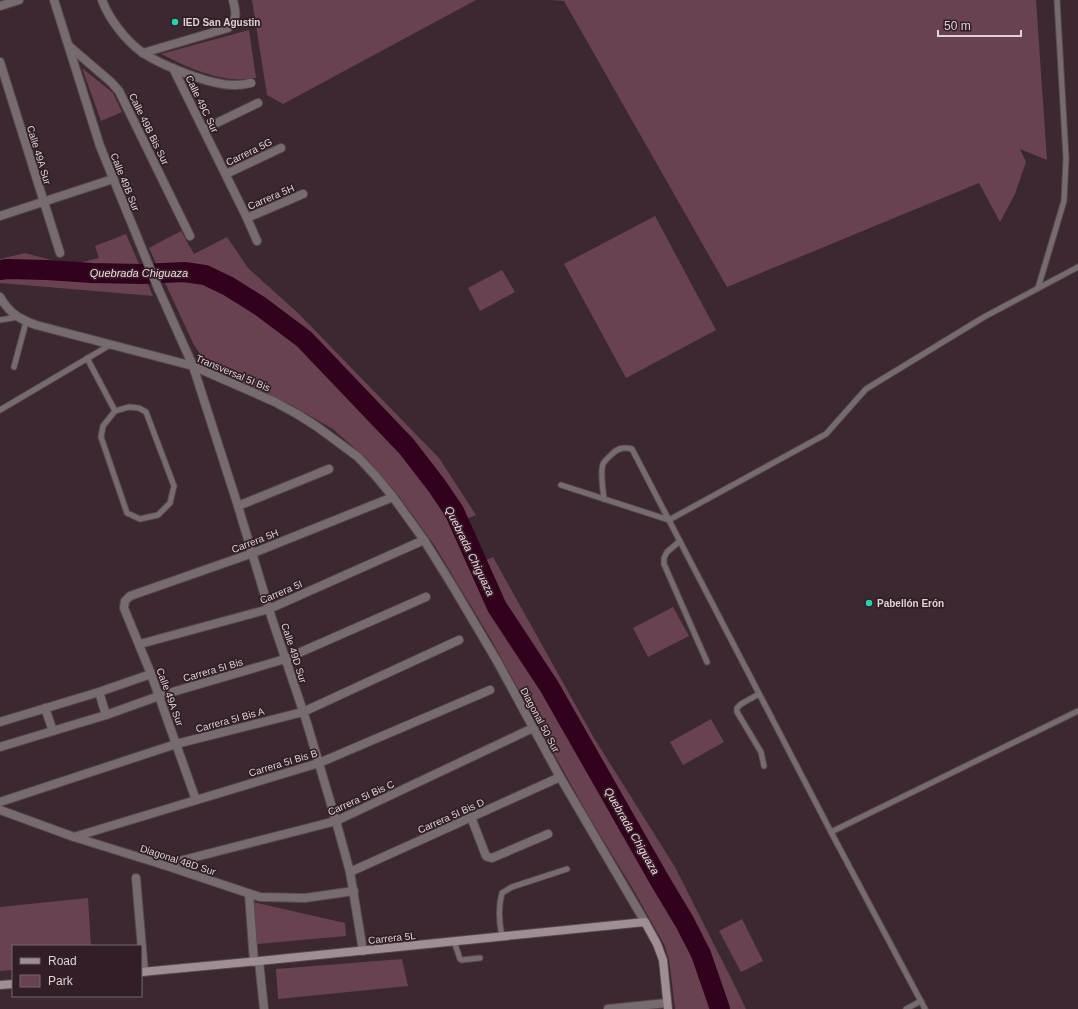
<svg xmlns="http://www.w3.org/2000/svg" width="1078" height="1009" font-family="Helvetica,sans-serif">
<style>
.green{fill:#694252}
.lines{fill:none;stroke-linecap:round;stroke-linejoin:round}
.river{stroke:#32021c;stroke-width:20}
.service-casing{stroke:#59474e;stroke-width:7}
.pedestrian-casing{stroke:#59474e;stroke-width:10}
.minor-casing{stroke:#59474e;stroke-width:10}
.tertiary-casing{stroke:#59474e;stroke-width:10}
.secondary-casing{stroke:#59474e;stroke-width:10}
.service{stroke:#766c70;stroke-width:5}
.pedestrian{stroke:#766c70;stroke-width:8}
.minor{stroke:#766c70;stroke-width:8}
.tertiary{stroke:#766c70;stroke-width:8}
.secondary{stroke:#9f8e94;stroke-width:8}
.poi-dot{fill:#22d5af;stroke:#311e26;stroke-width:1.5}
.labels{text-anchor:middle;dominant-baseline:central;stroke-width:3.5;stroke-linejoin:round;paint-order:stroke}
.poi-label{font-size:10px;font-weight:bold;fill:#dfd3d7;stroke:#311e26;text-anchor:start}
.street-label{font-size:10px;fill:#dfd3d7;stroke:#311e26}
.water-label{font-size:11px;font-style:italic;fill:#f9d4e2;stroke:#311e26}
</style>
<rect width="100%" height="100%" fill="#3b2830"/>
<g class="green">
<polygon points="252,0 476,0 283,104 267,95"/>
<polygon points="551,0 1036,0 1047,160 1020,149 1026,162 1015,194 1000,222 979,183 727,287 564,1"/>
<path d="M 249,30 L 256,78 C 248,79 240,80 231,79 C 206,76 183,65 161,54 Z"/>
<polygon points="82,68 113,93 122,112 101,121"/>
<polygon points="655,216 716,330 626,378 564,264"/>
<polygon points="181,231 194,254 227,237 248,268 298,313 439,458 476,515 464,520 482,562 493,557 594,738 675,867 734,984 746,1009 675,1009 672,983 669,960 665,946 633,889 588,815 527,705 492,641 435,546 398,495 368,460 333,429 293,406 249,386 228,378 216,371 205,362 193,343 149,248"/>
<polygon points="126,234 153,296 0,283 0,259 25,253 70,265 99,258 95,246"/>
<polygon points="502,270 515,292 480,311 468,288"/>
<polygon points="673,607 689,636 648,657 633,628"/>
<polygon points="711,719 724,742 683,765 670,742"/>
<polygon points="88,898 91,946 13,946 13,970 0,971 0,907"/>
<polygon points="253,902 345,923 346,936 257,944"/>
<polygon points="742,919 763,961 741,972 719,931"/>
<polygon points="402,959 408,986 278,999 276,969"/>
</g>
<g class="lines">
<polyline class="river" points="0,270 7,269 47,270 92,273 142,274 184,272 205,275 228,286 260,306 304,339 407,447 437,486 454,511 497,607 549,686 660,881 684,921 701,954 720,1009"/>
<defs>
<g id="service">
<polyline points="1038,288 1064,201 1066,158 1057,0"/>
<polyline points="0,320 18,317"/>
<polyline points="87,358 115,411"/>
<polyline points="14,367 26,322"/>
<polygon points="129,407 139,408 146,412 174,486 170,503 158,515 140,519 127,513 101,437 103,426 115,411"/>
<polyline points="0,410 110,345"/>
<polyline points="561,485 669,520 826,434 866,389 984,317 1078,267"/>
<path d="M 604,499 C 603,490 600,472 603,464 C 605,460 609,457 612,454 C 618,448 623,447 632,449 L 831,832 L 925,1009"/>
<polyline points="680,541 667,552 664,558 664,564 707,662"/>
<polyline points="759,694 741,704 737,708 737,712 761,752 764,766"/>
<polyline points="831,832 1078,711"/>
<path d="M 502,936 C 499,922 498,907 502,893 L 512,887 L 567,869"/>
<polyline points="454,941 460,959 462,960 480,958"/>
<polyline points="906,1009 921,1001"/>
</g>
<polyline id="pedestrian" points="136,878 144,972"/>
<g id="minor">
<path d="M 102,0 C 109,19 126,41 143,53 C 163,66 212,86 236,85 C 241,85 247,84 251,83"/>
<polyline points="69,46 111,82 119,91 190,236"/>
<path d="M 143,53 L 228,28 C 238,18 236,13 233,0"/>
<polyline points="0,62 60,253"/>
<polyline points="173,68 247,218 257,241"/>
<polyline points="204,129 258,103"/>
<polyline points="226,174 281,148"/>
<polyline points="0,216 113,179"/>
<polyline points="247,218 303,194"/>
<polyline points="193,366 238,506 271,616 306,720 336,821 350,872 363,951"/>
<polyline points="238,506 329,469"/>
<polyline points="140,644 269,609 424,540"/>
<polyline points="99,692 106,715"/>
<polyline points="45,708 53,731"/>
<polyline points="0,722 99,692 151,674"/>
<polyline points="0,747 106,715 159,696 285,659 426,597"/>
<polyline points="196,800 151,674 124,608 125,601 130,596 253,553 393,497"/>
<polyline points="0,802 176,744 303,712 459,640"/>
<polyline points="0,810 74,837 164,865 260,897 305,898 354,891"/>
<polyline points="471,817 486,856 488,857 492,858 548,834"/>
<polyline points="74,837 319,763 490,690"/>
<polyline points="164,865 336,821 533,728"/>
<polyline points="350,872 560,777"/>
<polyline points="249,894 254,962"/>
<polyline points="608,1009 667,1003"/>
</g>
<g id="tertiary">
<polyline points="54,0 100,146 158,288 193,366"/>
<polyline points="0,6 19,0"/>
<path d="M 0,297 C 9,313 19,319 36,325 L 193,366 L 275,402 L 297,414 L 316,426 L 358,457 L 374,474 L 393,497 L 424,540 L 452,585 L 497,661 L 560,777 L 645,922"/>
<polyline points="259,961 264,1009"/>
</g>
<g id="secondary">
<polyline points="141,972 259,961 645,922 657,944 663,960 668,1009"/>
<polyline points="0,985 13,984"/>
</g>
</defs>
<use href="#service" class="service-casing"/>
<use href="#pedestrian" class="pedestrian-casing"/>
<use href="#minor" class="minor-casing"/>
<use href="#tertiary" class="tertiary-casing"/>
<use href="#secondary" class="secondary-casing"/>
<use href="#service" class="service"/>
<use href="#pedestrian" class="pedestrian"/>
<use href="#minor" class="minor"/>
<use href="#tertiary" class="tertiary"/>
<use href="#secondary" class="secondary"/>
</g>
<g class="poi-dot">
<circle cx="175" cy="22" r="4"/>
<circle cx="869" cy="603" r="4"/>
</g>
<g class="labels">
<g class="poi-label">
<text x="183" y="22">IED San Agustin</text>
<text x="877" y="603">Pabellón Erón</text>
</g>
<g class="street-label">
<text transform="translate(202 104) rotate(64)">Calle 49C Sur</text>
<text transform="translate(149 129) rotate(64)">Calle 49B Bis Sur</text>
<text transform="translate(249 152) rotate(-26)">Carrera 5G</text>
<text transform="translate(39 155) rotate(73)">Calle 49A Sur</text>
<text transform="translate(125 182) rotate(68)">Calle 49B Sur</text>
<text transform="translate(271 197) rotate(-23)">Carrera 5H</text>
<text transform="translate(233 373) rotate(23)">Transversal 5I Bis</text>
<text transform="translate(255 541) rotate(-21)">Carrera 5H</text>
<text transform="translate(281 592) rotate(-23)">Carrera 5I</text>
<text transform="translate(294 653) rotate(72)">Calle 49D Sur</text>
<text transform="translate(213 670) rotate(-16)">Carrera 5I Bis</text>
<text transform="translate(170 697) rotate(70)">Calle 49A Sur</text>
<text transform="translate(230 720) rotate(-15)">Carrera 5I Bis A</text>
<text transform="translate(540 720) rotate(62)">Diagonal 50 Sur</text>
<text transform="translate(283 763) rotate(-17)">Carrera 5I Bis B</text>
<text transform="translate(361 798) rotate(-24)">Carrera 5I Bis C</text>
<text transform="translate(451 816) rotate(-24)">Carrera 5I Bis D</text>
<text transform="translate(178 860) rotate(18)">Diagonal 48D Sur</text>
<text transform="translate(392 938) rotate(-6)">Carrera 5L</text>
</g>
<g class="water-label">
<text x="139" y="273">Quebrada Chiguaza</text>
<text transform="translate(470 551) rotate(64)">Quebrada Chiguaza</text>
<text transform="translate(632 831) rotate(60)">Quebrada Chiguaza</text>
</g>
</g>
<rect x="12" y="945" width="130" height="52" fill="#311e26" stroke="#77666d"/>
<rect x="20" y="958" width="20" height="6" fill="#9f8e94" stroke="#77666d"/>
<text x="48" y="965" font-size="12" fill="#dfd3d7">Road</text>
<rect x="20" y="975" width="20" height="12" fill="#694252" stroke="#77666d"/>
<text x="48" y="985" font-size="12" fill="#dfd3d7">Park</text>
<path d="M938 30v6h83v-6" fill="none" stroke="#dfd3d7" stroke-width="2"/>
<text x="944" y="30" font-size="12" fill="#dfd3d7" stroke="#311e26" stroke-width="3" paint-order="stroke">50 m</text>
</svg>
